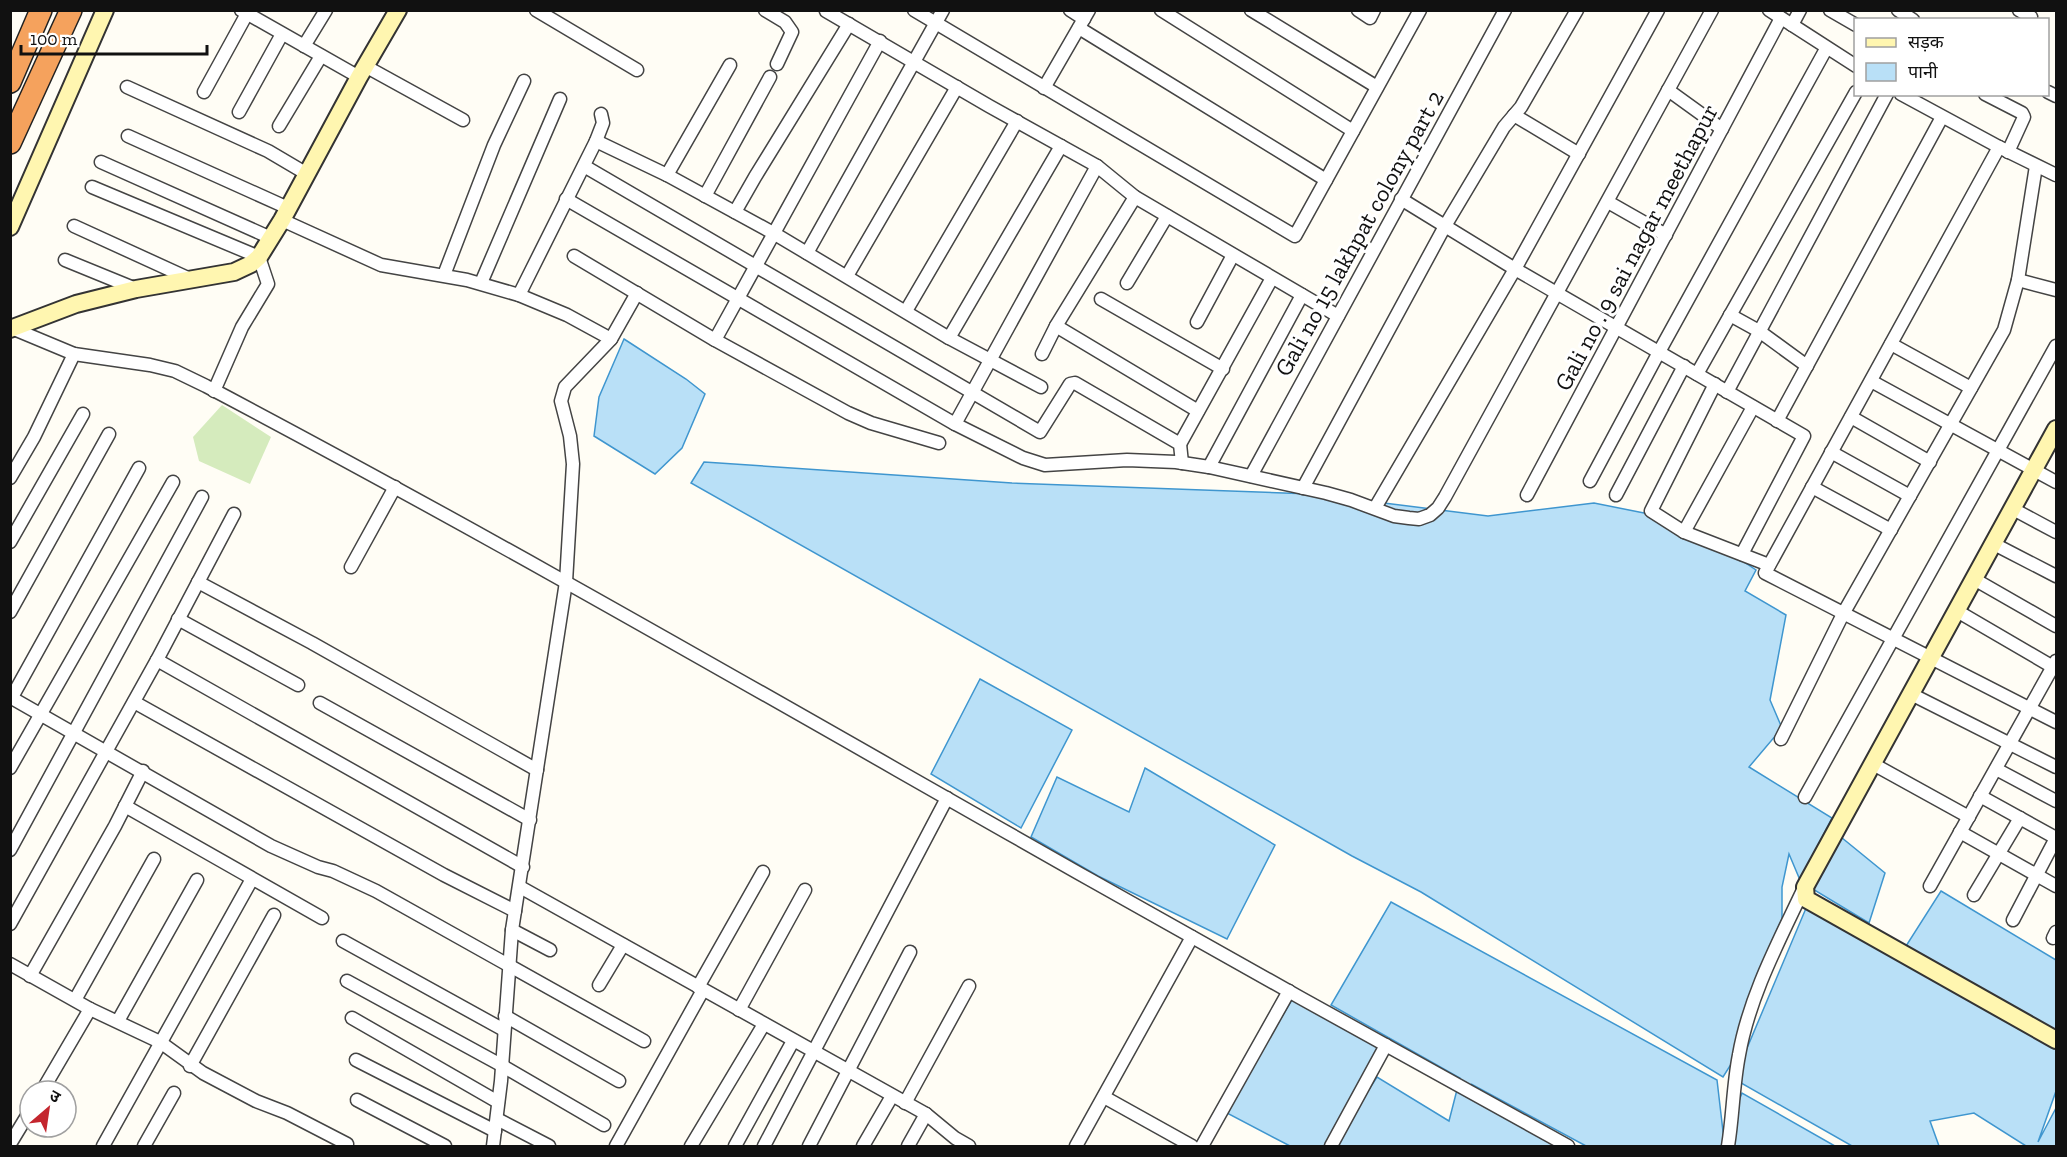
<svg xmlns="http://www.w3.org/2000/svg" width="2067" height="1157" font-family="'Zilla Slab','Noto Sans Devanagari',serif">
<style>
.green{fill:#d5ebbd}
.water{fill:#b9e0f7;stroke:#3f96cf;stroke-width:1.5}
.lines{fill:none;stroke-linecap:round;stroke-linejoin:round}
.street-casing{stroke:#444;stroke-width:15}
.secondary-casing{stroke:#333;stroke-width:20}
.highway-casing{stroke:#222;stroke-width:24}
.street{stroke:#fff;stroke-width:12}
.secondary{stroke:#fff6b0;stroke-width:16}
.highway{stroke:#f5a25d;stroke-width:21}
.labels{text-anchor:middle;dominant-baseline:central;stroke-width:6;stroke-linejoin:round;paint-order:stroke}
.street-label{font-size:24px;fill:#111;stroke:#fff}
</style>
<rect width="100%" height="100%" fill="#fffdf5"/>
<polygon class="green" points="222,405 271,437 250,484 199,461 193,437"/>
<g class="water">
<polygon points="624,339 686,379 705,394 682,448 655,474 594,436 599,397"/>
<polygon points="704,462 1012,483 1312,494 1488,516 1594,503 1654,515 1726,550 1756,570 1745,591 1786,615 1770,700 1782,728 1749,767 1832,818 1800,880 1789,854 1782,887 1782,919 1759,970 1735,1058 1723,1077 1421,892 1352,856 691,483"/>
<polygon points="980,679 1072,730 1021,828 931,774"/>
<polygon points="1145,768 1275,845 1227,939 1098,876 1031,837 1057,777 1129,812"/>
<polygon points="1836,833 1885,873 1869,923 1811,888"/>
<polygon points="1941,891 2056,960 2056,1037 1906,946"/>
<polygon points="1812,894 2056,1047 2056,1091 2038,1142 2056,1108 2056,1146 2026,1146 1974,1113 1930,1121 1939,1146 1852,1146 1734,1079"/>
<polygon points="1391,902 1717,1080 1724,1140 1742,1093 1835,1146 1586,1146 1471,1084 1564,1146 1332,1146 1377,1077 1449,1121 1460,1078 1331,1005"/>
<polygon points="1293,998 1383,1049 1329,1146 1290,1146 1225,1112"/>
</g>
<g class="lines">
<defs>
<g id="street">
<polyline points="241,10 359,77"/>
<polyline points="536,10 637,70"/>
<polyline points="765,10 785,22 792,32 777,64"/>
<polyline points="914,10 1295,236 1420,10"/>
<polyline points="1070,10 1084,19"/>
<polyline points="1161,10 1353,131"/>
<polyline points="1251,10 1377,87"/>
<polyline points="1358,10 1370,18 1374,10"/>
<polyline points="1769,10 1856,66"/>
<polyline points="1830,10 1856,25"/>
<polyline points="1898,10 1913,20"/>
<polyline points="2019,10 2031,17"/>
<polyline points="826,11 989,106 1097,166 1135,197 1338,316"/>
<polyline points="1792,25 1800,10"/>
<polyline points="1079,28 1326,180"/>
<polyline points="304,46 326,10"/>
<polyline points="365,66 463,120"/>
<polyline points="127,87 268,151 307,174"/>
<polyline points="1044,88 1089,10"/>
<polyline points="1668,90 1722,129"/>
<polyline points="204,92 249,10"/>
<polyline points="2048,92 2056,96"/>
<polyline points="1901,94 1999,147 2056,175"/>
<polyline points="1985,94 2022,113 2024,117 2008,152"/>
<polyline points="239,112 282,34"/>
<polyline points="1514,115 1579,154"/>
<polyline points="279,126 321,56"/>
<polyline points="128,136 288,208"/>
<polyline points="596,141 667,175 775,234 949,338 1041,387"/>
<polyline points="1999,147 1765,573 2056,722"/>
<polyline points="101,162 271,238"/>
<polyline points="584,166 1040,432 1067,389 1070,384 1075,383 1180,444 1182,463"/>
<polyline points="667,175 730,65"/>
<polyline points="92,187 259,257 268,284 242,327 214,391"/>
<polyline points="705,196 770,77"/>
<polyline points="566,199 955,424 1023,458 1045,465 1127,460 1176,462 1209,467 1326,493 1351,500 1394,516 1409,518 1419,519 1430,515 1438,508 1445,497 1712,10"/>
<polyline points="1401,199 1515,269 1804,436 1742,554"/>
<polyline points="1608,202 1666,235"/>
<polyline points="735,212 755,177 849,24"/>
<polyline points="282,220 381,265 467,280 519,295 567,315 611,339"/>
<polyline points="74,226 190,279"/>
<polyline points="807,253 943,10"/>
<polyline points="574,256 715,340 848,413 871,423 939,443"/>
<polyline points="65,260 136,289"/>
<polyline points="444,275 494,145 524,81"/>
<polyline points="847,276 957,87"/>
<polyline points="2018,280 2056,290"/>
<polyline points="481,283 560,99"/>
<polyline points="1127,283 1167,216"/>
<polyline points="519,295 596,141 603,123 601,114"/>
<polyline points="1101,299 1223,369"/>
<polyline points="906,311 1017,121"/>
<polyline points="1730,315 1759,331 1807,366"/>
<polyline points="1197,322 1233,255"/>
<polyline points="1056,326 1198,411"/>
<path d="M 14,329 L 74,354 L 150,365 L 175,371 L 206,386 C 504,543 796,713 1089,879 C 1248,969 1408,1058 1568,1146"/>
<polyline points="949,338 1061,146"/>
<polyline points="715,340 880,41"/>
<polyline points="1891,344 1971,388"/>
<polyline points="1042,354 1056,326 1135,197"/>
<polyline points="1697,374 1856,92"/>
<polyline points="1871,381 2056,482"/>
<polyline points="1715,384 1651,511 1684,532 1769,565"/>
<polyline points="1727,392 1887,94"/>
<polyline points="1851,417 1930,462"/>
<polyline points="1777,421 1942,117"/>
<polyline points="955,424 1097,166"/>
<polyline points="1180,444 1272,278"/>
<polyline points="1831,452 1910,496"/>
<polyline points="1209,467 1302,295"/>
<polyline points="1251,476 1505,10"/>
<polyline points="10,478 34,437 74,354"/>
<polyline points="1590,481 1659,352 1826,49"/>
<polyline points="1812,487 1891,530"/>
<polyline points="1303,488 1445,226 1504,127 1521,107 1577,10"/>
<polyline points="1527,495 1781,18"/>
<polyline points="1616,495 1684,366"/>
<polyline points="1375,508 1515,269 1658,10"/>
<polyline points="2013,509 2056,532"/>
<polyline points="1684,532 1753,407"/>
<polyline points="10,542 83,414"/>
<polyline points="1994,544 2056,576"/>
<polyline points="351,567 395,487"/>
<polyline points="1974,579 2056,626"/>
<polyline points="198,582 312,643 537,770"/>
<polyline points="1957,611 2053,667"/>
<polyline points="10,612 109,434"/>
<polyline points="178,619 298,685"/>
<polyline points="157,660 523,867"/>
<polyline points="1911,694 2056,767"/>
<polyline points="10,697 271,846 318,867 333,871 376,891 644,1041"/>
<polyline points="12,697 139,468"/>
<polyline points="134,702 444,875 515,911"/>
<polyline points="320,703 530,820"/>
<polyline points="1781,739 1843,614 2004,330 2018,280 2036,166"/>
<polyline points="1873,764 1969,817"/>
<polyline points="10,768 173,482"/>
<polyline points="1996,769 2056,801"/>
<polyline points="1980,796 2056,838 2013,920"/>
<polyline points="1805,797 2056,346"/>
<polyline points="125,806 322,918"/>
<polyline points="1960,832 2056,886"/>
<polyline points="10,850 202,497"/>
<polyline points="1930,886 2056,661"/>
<polyline points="520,887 926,1114 955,1138 969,1146"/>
<polyline points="1974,895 2020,818"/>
<polyline points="10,924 157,660 234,514"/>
<polyline points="512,930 550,950"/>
<polyline points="2053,938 2056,932"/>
<polyline points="343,941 504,1030"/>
<polyline points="10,964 90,1009 160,1042 203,1073 256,1101 287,1113 347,1144"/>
<polyline points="30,976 115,826 143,771"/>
<polyline points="347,981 501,1065 604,1125"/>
<polyline points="599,985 623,945"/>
<polyline points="698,987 763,872"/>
<polyline points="75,1000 154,859"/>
<polyline points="739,1010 805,890"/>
<polyline points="505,1016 619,1081"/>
<polyline points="352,1018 498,1102"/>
<polyline points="118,1021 197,880"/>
<polyline points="356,1060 495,1131"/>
<polyline points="190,1066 274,915"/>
<polyline points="42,1091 90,1009"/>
<polyline points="1104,1097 1192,1146"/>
<polyline points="357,1100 445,1146"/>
<polyline points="905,1103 969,986"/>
<polyline points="497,1119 549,1146"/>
<polyline points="10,1144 30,1111"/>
<polyline points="103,1146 252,879"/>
<polyline points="144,1146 174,1093"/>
<polyline points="493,1146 501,1081 512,930 566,582 573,464 570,436 561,401 565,387 611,339 637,293"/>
<polyline points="616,1146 703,990"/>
<polyline points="691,1146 764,1024"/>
<polyline points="735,1146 793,1041"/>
<polyline points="764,1146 947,798"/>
<polyline points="809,1146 910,952"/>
<polyline points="863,1146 892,1096"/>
<polyline points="908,1146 926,1114"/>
<polyline points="1076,1146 1192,937"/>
<polyline points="1202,1146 1289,991"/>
<polyline points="1331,1146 1386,1045"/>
<path d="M 1728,1146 C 1733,1116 1733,1085 1739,1055 C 1749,997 1779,941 1804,888"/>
</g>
<g id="secondary">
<polyline points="10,227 105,10"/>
<polyline points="10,329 76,304 136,289 234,272 251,264 259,257 282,220 359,77 398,10"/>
<polyline points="2056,429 1805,887 1806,899 2056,1040"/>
</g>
<g id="highway">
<polyline points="10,82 41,10"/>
<polyline points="10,143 71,10"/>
</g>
</defs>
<use href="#street" class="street-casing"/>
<use href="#secondary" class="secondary-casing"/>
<use href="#highway" class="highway-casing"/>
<use href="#street" class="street"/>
<use href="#secondary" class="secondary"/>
<use href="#highway" class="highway"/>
</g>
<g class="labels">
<g class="street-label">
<text transform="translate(1359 233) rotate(-61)">Gali no 15 lakhpat colony part 2</text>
<text transform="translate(1636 247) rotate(-62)">Gali no . 9 sai nagar meethapur</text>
</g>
</g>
<rect width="2067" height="1157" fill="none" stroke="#111111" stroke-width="24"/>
<rect x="1854" y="18" width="195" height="78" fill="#ffffff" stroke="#a0a0a0" stroke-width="1.5"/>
<rect x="1866" y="38" width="30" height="9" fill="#fff6b0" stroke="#a0a0a0" stroke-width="1.5"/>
<text x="1908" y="48" font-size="18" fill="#111111">सड़क</text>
<rect x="1866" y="63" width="30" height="18" fill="#b9e0f7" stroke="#a0a0a0" stroke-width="1.5"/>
<text x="1908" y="78" font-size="18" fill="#111111">पानी</text>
<g transform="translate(48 1109) rotate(29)"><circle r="28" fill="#ffffff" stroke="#a0a0a0" stroke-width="1.5"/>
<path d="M0-4.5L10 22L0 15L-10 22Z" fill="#c4262e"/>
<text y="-9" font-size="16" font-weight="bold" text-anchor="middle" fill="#111111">उ</text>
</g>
<path d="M21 45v9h186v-9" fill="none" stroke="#111111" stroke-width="3"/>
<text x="30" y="45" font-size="18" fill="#111111" stroke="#ffffff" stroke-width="4.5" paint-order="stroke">100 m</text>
</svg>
